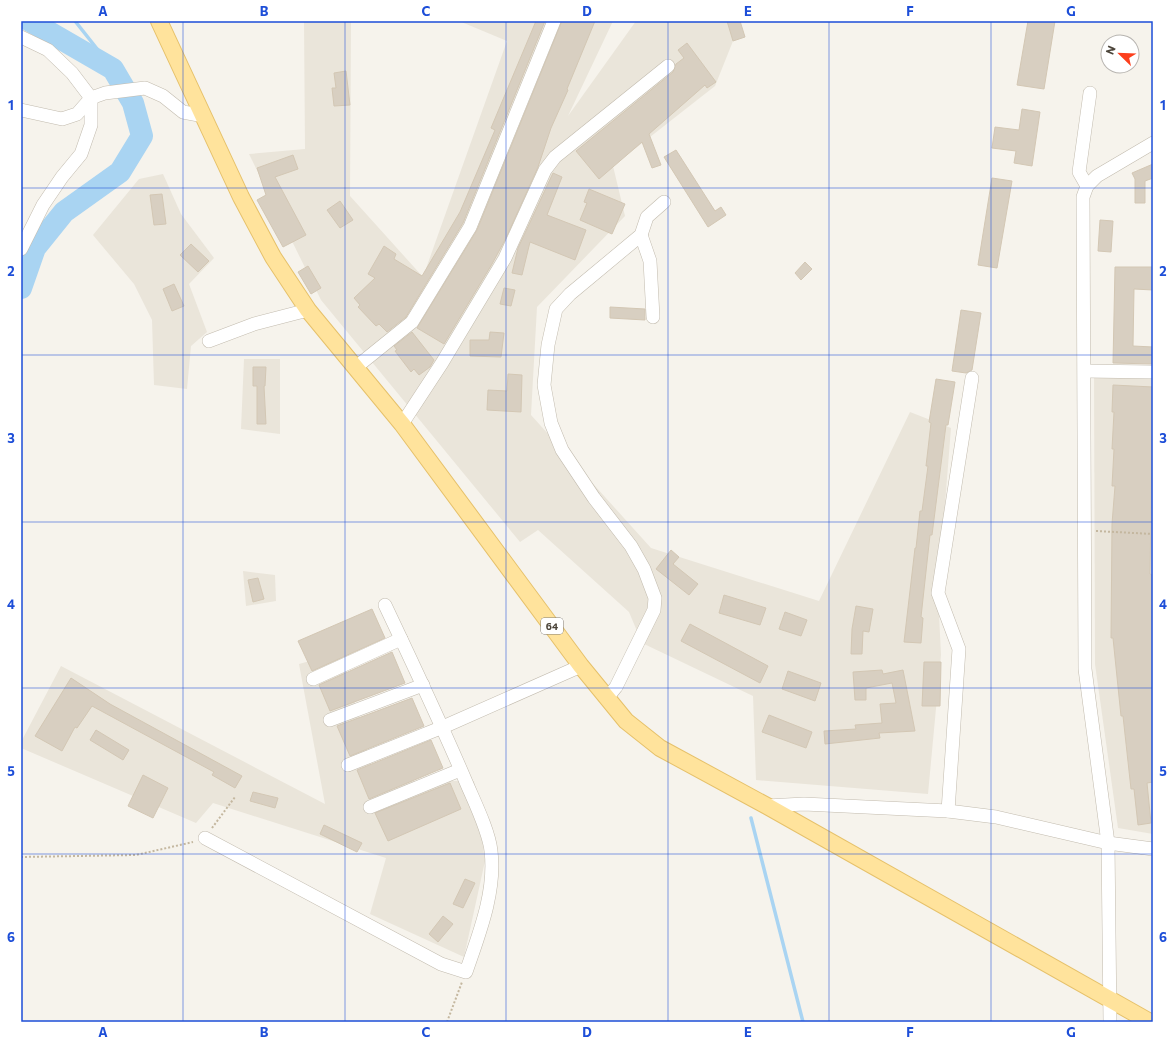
<svg xmlns="http://www.w3.org/2000/svg" width="1174" height="1043" font-family="Commissioner,sans-serif">
<style>
.residential{fill:#eae5da}
.lines{fill:none;stroke-linecap:round;stroke-linejoin:round}
.stream{stroke:#a9d4f2;stroke-width:3.5}
.river{stroke:#a9d4f2;stroke-width:22}
.building{fill:#d8cfc1;stroke:#d3c7b4}
.minor-casing{stroke:#c2bbae;stroke-width:14}
.major-casing{stroke:#e6c16a;stroke-width:18}
.path{stroke:#c4b79f;stroke-width:2;stroke-dasharray:2 2;stroke-linecap:butt}
.minor{stroke:#fff;stroke-width:13}
.major{stroke:#ffe39c;stroke-width:16}
.grid{fill:none;stroke:#1d4ed8;stroke-width:1;stroke-opacity:0.55}
.labels{text-anchor:middle;dominant-baseline:central;stroke-width:3;stroke-linejoin:round;paint-order:stroke}
.shield{fill:#fff;stroke:#817c74;stroke-width:1}
.shield-label{font-size:10px;font-weight:bold;fill:#4b4439}
.neatline{fill:none;stroke:#1d4ed8;stroke-width:1.5}
.grid-label{font-size:13px;text-anchor:middle;font-weight:bold;fill:#1d4ed8}
</style>
<rect width="100%" height="100%" fill="#f6f3ec"/>
<g class="residential">
<polygon points="304,21 351,21 350,196 423,277 507,41 459,21 613,21 568,116 636,21 741,21 715,86 613,166 625,216 537,307 531,415 651,548 819,601 910,412 951,428 938,593 941,655 928,794 756,780 753,696 642,643 629,612 538,530 520,542 321,300 249,154 305,149"/>
<polygon points="163,174 181,214 214,258 189,284 207,332 191,346 187,389 154,385 152,320 134,284 93,235 139,179"/>
<polygon points="244,359 280,359 280,434 241,429"/>
<polygon points="1094,369 1153,371 1153,834 1118,828 1095,664"/>
<polygon points="243,571 275,575 276,601 246,606"/>
<polygon points="342,652 375,781 474,781 485,861 464,957 370,914 386,858 213,803 196,823 21,748 21,742 61,666 325,804 299,664"/>
</g>
<g class="lines">
<g class="stream">
<polyline points="75,21 113,69"/>
<polyline points="751,818 803,1022"/>
</g>
<polyline class="river" points="21,288 35,248 64,212 120,172 142,136 133,103 113,69 30,21"/>
</g>
<g class="building">
<polygon points="536,21 545,21 463,223 406,317 387,332 379,324 376,326 358,307 360,305 354,298 375,278 368,274 384,246 396,254 394,259 422,276 460,212 495,130 491,128"/>
<polygon points="562,21 595,21 567,89 568,90 551,128 538,167 505,240 492,264 444,344 417,328 477,230"/>
<polygon points="727,21 740,21 745,37 733,41"/>
<polygon points="1028,21 1055,21 1044,89 1017,85"/>
<polygon points="687,43 716,82 707,88 705,85 649,134 661,165 652,168 642,142 599,179 576,151 673,72 676,64 684,58 678,50"/>
<polygon points="346,71 350,105 334,106 332,88 336,88 334,73"/>
<polygon points="1022,109 1040,112 1032,166 1014,163 1016,151 992,148 995,127 1019,130"/>
<polygon points="676,150 715,211 721,207 726,215 708,227 664,157"/>
<polygon points="293,155 298,169 275,177 306,235 283,247 257,200 266,195 257,168"/>
<polygon points="1153,164 1153,178 1145,181 1145,203 1135,203 1135,179 1132,173"/>
<polygon points="553,173 562,177 547,215 586,230 575,260 530,242 522,275 512,273 518,248"/>
<polygon points="992,178 1012,181 997,268 978,265"/>
<polygon points="589,189 625,204 612,234 580,220 587,203 584,202"/>
<polygon points="162,194 166,224 154,225 150,195"/>
<polygon points="340,201 353,220 340,228 327,210"/>
<polygon points="1100,220 1113,221 1111,252 1098,251"/>
<polygon points="191,244 209,261 198,272 180,255"/>
<polygon points="805,262 812,269 801,280 795,273"/>
<polygon points="308,266 321,288 311,294 298,272"/>
<polygon points="1115,267 1153,267 1153,290 1134,289 1133,346 1153,347 1153,364 1113,363"/>
<polygon points="174,284 184,306 172,311 163,289"/>
<polygon points="504,288 515,290 511,306 500,304"/>
<polygon points="610,307 645,309 645,320 610,318"/>
<polygon points="961,310 981,313 972,370 966,373 952,371"/>
<polygon points="412,332 434,360 430,367 419,375 414,369 411,372 395,351 397,350 394,346"/>
<polygon points="490,332 504,333 501,357 470,356 470,340 489,340"/>
<polygon points="253,367 266,367 265,386 264,386 266,424 257,424 257,386 253,386"/>
<polygon points="508,374 522,375 521,412 487,410 488,390 507,391"/>
<polygon points="936,379 955,382 948,425 946,425 932,535 930,535 921,617 923,618 921,643 904,642 915,548 916,548 920,511 922,511 928,466 926,466 931,423 929,422"/>
<polygon points="1113,385 1153,387 1150,574 1152,575 1153,782 1147,783 1151,823 1138,825 1134,789 1131,789 1123,716 1121,716 1113,638 1111,638 1112,524 1115,486 1112,486 1114,449 1112,449 1114,412 1112,412"/>
<polygon points="671,550 679,557 673,564 698,584 689,595 656,569"/>
<polygon points="258,578 264,599 253,602 248,580"/>
<polygon points="724,595 766,608 760,625 719,613"/>
<polygon points="856,606 873,609 869,632 863,631 862,654 851,654 852,629"/>
<polygon points="372,609 385,638 312,671 298,641"/>
<polygon points="785,612 807,620 801,636 779,629"/>
<polygon points="690,624 768,666 760,683 681,641"/>
<polygon points="392,652 405,683 330,711 319,685"/>
<polygon points="924,662 941,662 940,706 922,706"/>
<polygon points="882,670 883,674 903,670 915,731 879,733 880,738 825,744 824,731 856,729 855,725 882,723 880,704 896,703 892,683 866,688 866,700 855,700 853,672"/>
<polygon points="788,671 821,683 815,701 782,689"/>
<polygon points="71,678 110,704 242,776 235,788 212,775 214,772 92,706 77,728 75,727 62,751 35,736"/>
<polygon points="412,698 424,726 350,756 337,726"/>
<polygon points="769,715 812,732 806,748 762,732"/>
<polygon points="96,730 129,750 123,760 90,740"/>
<polygon points="431,740 443,768 369,799 357,770"/>
<polygon points="143,775 168,788 153,818 128,806"/>
<polygon points="450,783 461,809 388,841 375,813"/>
<polygon points="253,792 278,798 275,808 250,801"/>
<polygon points="324,825 362,843 357,852 320,834"/>
<polygon points="465,879 475,883 463,908 453,904"/>
<polygon points="443,916 453,924 438,942 429,934"/>
</g>
<g class="lines">
<defs>
<g id="minor">
<polyline points="21,37 48,50 72,73 91,98 91,125 81,154 62,177 43,205 21,249"/>
<polyline points="21,110 62,119 77,114 91,98 105,93 145,88 163,96 183,112 204,116"/>
<polyline points="1087,186 1079,172 1090,93"/>
<polyline points="641,235 650,261 653,317"/>
<polyline points="209,341 254,324 308,310"/>
<polyline points="355,368 412,322 470,227 554,21"/>
<polyline points="1085,371 1153,372"/>
<polyline points="402,424 442,363 505,258 545,170 555,157 668,66"/>
<polyline points="313,679 401,639"/>
<polyline points="607,698 616,687 654,610 655,598 644,569 631,546 594,498 562,450 551,423 544,385 548,345 556,309 570,294 641,235 647,217 664,202"/>
<polyline points="330,720 423,685"/>
<polyline points="348,765 443,727 581,666"/>
<polyline points="767,806 804,804 948,811 996,817 1108,843 1153,849"/>
<polyline points="370,807 460,770"/>
<polyline points="948,811 959,649 938,593 972,378"/>
<path d="M 205,838 L 441,964 L 466,972 C 479,934 496,892 491,851 C 489,831 474,801 466,782 C 441,723 413,664 385,605"/>
<polyline points="1110,1022 1108,843 1085,669 1083,197 1087,186 1097,176 1153,143"/>
</g>
<polyline id="major" points="159,21 241,197 273,257 308,310 402,424 581,666 626,721 660,748 767,806 1150,1022"/>
</defs>
<use href="#minor" class="minor-casing"/>
<use href="#major" class="major-casing"/>
<g class="path">
<polyline points="1096,531 1153,534"/>
<polyline points="212,828 235,797"/>
<polyline points="21,857 136,855 193,842"/>
<polyline points="447,1022 462,982"/>
</g>
<use href="#minor" class="minor"/>
<use href="#major" class="major"/>
</g>
<path class="grid" d="M 183,21 L 183,1022M 345,21 L 345,1022M 506,21 L 506,1022M 668,21 L 668,1022M 829,21 L 829,1022M 991,21 L 991,1022M 21,188 L 1153,188M 21,355 L 1153,355M 21,522 L 1153,522M 21,688 L 1153,688M 21,854 L 1153,854"/>
<g class="labels">
<rect class="shield" x="541" y="618" width="22" height="16" rx="3"/>
<g class="shield-label">
<text x="552" y="626">64</text>
</g>
</g>
<rect width="1174" height="1043" fill="none" stroke="#ffffff" stroke-width="44"/>
<g transform="translate(1120 54) rotate(293)"><circle r="19" fill="#ffffff" stroke="#b7b4b0"/>
<path d="M0-3L7 15L0 10L-7 15Z" fill="#fc3f1d"/>
<text y="-6" font-size="11" font-weight="bold" text-anchor="middle" fill="#4b4439">N</text>
</g>
<rect x="22" y="22" width="1130" height="999" class="neatline"/>
<g class="grid-label">
<text x="103" y="16">A</text>
<text x="264" y="16">B</text>
<text x="426" y="16">C</text>
<text x="587" y="16">D</text>
<text x="748" y="16">E</text>
<text x="910" y="16">F</text>
<text x="1071" y="16">G</text>
<text x="11" y="110">1</text>
<text x="1163" y="110">1</text>
<text x="11" y="276">2</text>
<text x="1163" y="276">2</text>
<text x="11" y="443">3</text>
<text x="1163" y="443">3</text>
<text x="11" y="609">4</text>
<text x="1163" y="609">4</text>
<text x="11" y="776">5</text>
<text x="1163" y="776">5</text>
<text x="11" y="942">6</text>
<text x="1163" y="942">6</text>
<text x="103" y="1037">A</text>
<text x="264" y="1037">B</text>
<text x="426" y="1037">C</text>
<text x="587" y="1037">D</text>
<text x="748" y="1037">E</text>
<text x="910" y="1037">F</text>
<text x="1071" y="1037">G</text>
</g>
</svg>
